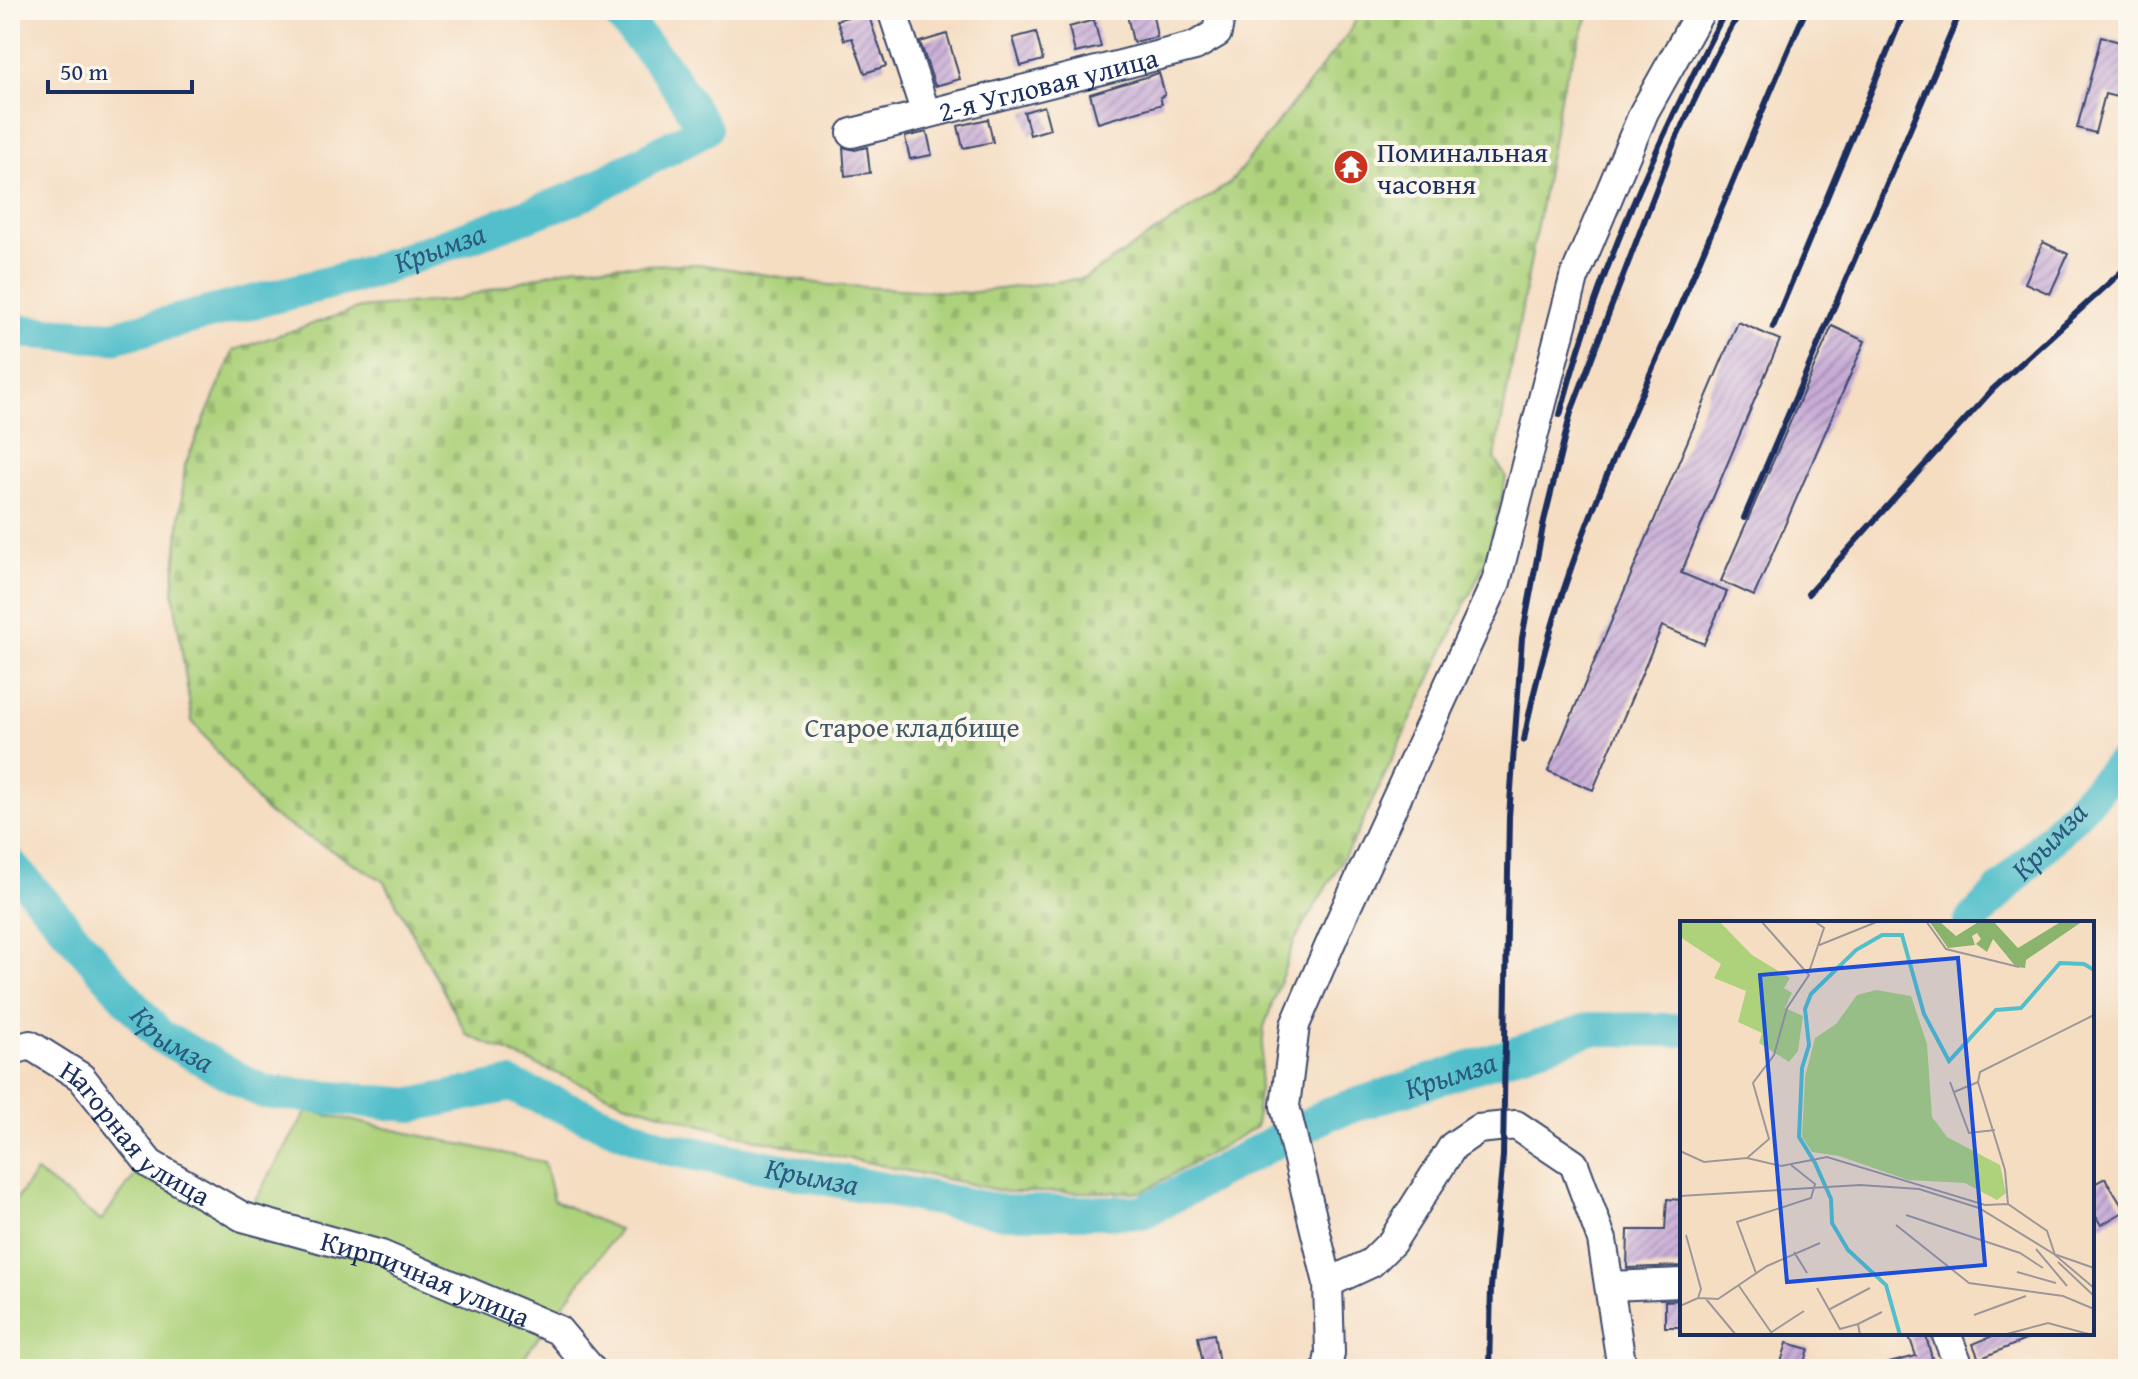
<svg xmlns="http://www.w3.org/2000/svg" width="2138" height="1379" font-family="'Gentium Book Plus',serif">
<style>
.green{fill:#aed27b;stroke:#64806c;stroke-width:2}
.cemetery{fill:url(#cemetery-stones);stroke:#64806c;stroke-width:2}
.lines{fill:none;stroke-linecap:round;stroke-linejoin:round}
.river{stroke:#52bfcb;stroke-width:34}
.building{fill:url(#building-hatch)}
.minor-casing{stroke:#3c496d;stroke-width:32}
.minor{stroke:#fff;stroke-width:28}
.rail{stroke:#1b2f5e;stroke-width:6}
.labels{text-anchor:middle;dominant-baseline:central;stroke-width:8;stroke-linejoin:round;paint-order:stroke}
.street-label{font-size:28px;fill:#1b2f5e;stroke:#fbf7ec}
.poi-label{font-size:28px;fill:#1b2f5e;stroke:#fbf7ec;text-anchor:start}
.park-label{font-size:28px;fill:#405865;stroke:#fbf7ec}
.water-label{font-size:30px;font-style:italic;fill:#2c5a7f;stroke:#fbf7ec}
.inset-river{fill:none;stroke:#52bfcb;stroke-width:4}
.inset-road{fill:none;stroke:#9e979a;stroke-width:2}
.view{fill:#1d4ed8;fill-opacity:0.15;stroke:#1d4ed8;stroke-width:4}
.inset-edge{fill:none;stroke:#1b2f5e;stroke-width:4}
</style>
<defs>
<pattern id="cemetery-stones" width="16" height="16" patternUnits="userSpaceOnUse" patternTransform="scale(2)"><rect width="16" height="16" fill="#aed27b"/><path d="M2 7V4a2 2 0 0 1 4 0v3zM10 15v-3a2 2 0 0 1 4 0v3z" fill="#95b56d"/></pattern>
<pattern id="building-hatch" width="6" height="6" patternUnits="userSpaceOnUse" patternTransform="scale(2)"><rect width="6" height="6" fill="#c8acd6"/><path d="M-1 1l2-2M0 6l6-6M5 7l2-2" fill="none" stroke="#a28cb1"/></pattern>
</defs>
<rect width="100%" height="100%" fill="#fbf7ec"/>
<filter id="ink" filterUnits="userSpaceOnUse"><feTurbulence type="fractalNoise" baseFrequency=".0125" numOctaves="2"/><feDisplacementMap in="SourceGraphic" scale="16" xChannelSelector="R" yChannelSelector="G"/><feConvolveMatrix kernelMatrix="1 2 1 2 8 2 1 2 1" color-interpolation-filters="sRGB"/></filter>
<filter id="wash" filterUnits="userSpaceOnUse"><feTurbulence type="fractalNoise" baseFrequency=".006" numOctaves="4" result="noise"/><feDisplacementMap in="SourceGraphic" scale="32" xChannelSelector="R" yChannelSelector="G"/><feGaussianBlur stdDeviation="1.8" result="paint"/><feColorMatrix in="noise" values="0 0 0 0 0 0 0 0 0 0 0 0 0 0 0 0 0 1.4 0 .05"/><feComposite in="paint" operator="in"/></filter>
<g filter="url(#wash)">
<rect width="100%" height="100%" fill="#f5ddc2"/>
<polygon class="green" points="307,1111 544,1162 553,1200 619,1230 515,1369 10,1369 10,1208 36,1172 101,1221 139,1170 240,1226"/>
<polygon class="cemetery" points="1361,10 1590,10 1562,87 1495,458 1506,478 1487,558 1356,836 1294,942 1264,1027 1256,1127 1142,1192 1007,1192 733,1134 624,1102 467,1035 385,882 266,812 192,721 173,590 185,465 234,350 360,308 453,300 577,266 699,264 829,285 968,293 1085,278 1230,183 1350,31"/>
<g class="lines">
<g class="river">
<path id="s1" d="M 10,331 L 113,337 L 368,273 L 575,198 L 705,129 L 667,70 L 615,10"/>
<path id="s2" d="M 10,864 L 160,1036 L 263,1092 L 413,1105 L 510,1085 L 665,1148 L 1005,1212 L 1143,1212 L 1328,1114 L 1591,1029 L 1682,1030"/>
<path id="s3" d="M 1970,923 L 2128,757"/>
</g>
</g>
<g id="blocks">
<g class="building">
<polygon points="1126,10 1152,10 1157,37 1133,42"/>
<polygon points="867,11 886,66 865,73 852,38 844,40 837,20"/>
<polygon points="1094,20 1101,47 1075,53 1069,27"/>
<polygon points="1036,32 1043,60 1021,66 1013,38"/>
<polygon points="947,34 960,79 935,86 920,42"/>
<polygon points="2101,37 2128,44 2128,100 2105,94 2095,133 2077,128"/>
<polygon points="1159,73 1165,95 1160,97 1162,104 1098,123 1090,94"/>
<polygon points="1044,106 1050,129 1030,135 1024,112"/>
<polygon points="988,119 993,142 963,148 958,126"/>
<polygon points="927,132 932,155 910,159 905,137"/>
<polygon points="843,147 855,150 867,147 870,173 845,176"/>
<polygon points="2043,242 2068,254 2050,294 2025,283"/>
<polygon points="1738,322 1780,340 1681,573 1727,592 1704,644 1662,626 1593,790 1548,771"/>
<polygon points="1832,326 1865,341 1754,596 1721,581"/>
<polygon points="2105,1178 2125,1211 2101,1225 2092,1210 2092,1185"/>
<polygon points="1667,1199 1682,1200 1682,1266 1627,1268 1628,1230 1665,1230"/>
<polygon points="1682,1300 1682,1327 1665,1327 1665,1301"/>
<polygon points="1908,1333 1925,1333 1935,1369 1886,1369 1885,1364 1916,1356"/>
<polygon points="2000,1333 2040,1333 2040,1334 1979,1359 1973,1344"/>
<polygon points="1214,1334 1220,1369 1204,1369 1198,1337"/>
<polygon points="1787,1343 1809,1349 1803,1369 1779,1369"/>
</g>
</g>
</g>
<g filter="url(#ink)">
<use href="#blocks" fill-opacity="0" stroke="#3c496d" stroke-width="2"/>
<g class="lines">
<defs>
<g id="minor">
<polyline points="892,10 926,114"/>
<path id="s4" d="M 852,133 L 1195,46 L 1217,33 L 1221,10"/>
<path id="s5" d="M 10,1051 L 30,1045 L 81,1077 L 150,1164 L 243,1217 L 381,1255 L 558,1330 L 591,1369"/>
<polyline points="1328,1283 1371,1263 1392,1242 1453,1146 1478,1129 1516,1125 1574,1164 1602,1240 1622,1369"/>
<polyline points="1610,1286 1682,1283"/>
<polyline points="1946,1333 1960,1369"/>
<polyline points="1327,1369 1330,1353 1328,1283 1285,1106 1295,1025 1341,919 1496,582 1574,278 1644,112 1701,10"/>
</g>
</defs>
<use href="#minor" class="minor-casing"/>
<use href="#minor" class="minor"/>
<g class="rail">
<polyline points="1773,327 1905,10"/>
<path d="M 1560,415 C 1597,273 1658,140 1726,10"/>
<polyline points="1744,518 1961,10"/>
<polyline points="1808,594 1993,389 2128,266"/>
<path d="M 1524,740 C 1552,588 1618,447 1680,306 C 1723,208 1762,108 1806,10"/>
<polyline points="1489,1369 1491,1287 1503,1156 1509,817 1522,638 1544,521 1571,412 1674,143 1716,55 1741,10"/>
</g>
</g>
</g>
<defs>
<symbol id="temple-disc" viewBox="-11 -11 22 22"><circle r="9.5" fill="#c8321e" stroke="#fbf7ec"/><path d="M0-6L5-2H3V0L6.5 2.5H4V6H1.5V3h-3V6H-4V2.5H-6.5L-3 0V-2H-5Z" fill="#fff"/></symbol>
</defs>
<g fill-rule="evenodd">
<use href="#temple-disc" x="1331" y="147" width="40" height="40"/>
</g>
<g class="labels">
<g class="street-label">
<text stroke="none"><textPath href="#s4" startOffset="202">2-я Угловая улица</textPath></text>
<text stroke="none"><textPath href="#s5" startOffset="160">Нагорная улица</textPath></text>
<text stroke="none"><textPath href="#s5" startOffset="492">Кирпичная улица</textPath></text>
</g>
<g class="poi-label">
<text x="1377" y="151">Поминальная<tspan x="1377" dy="32">часовня</tspan></text>
</g>
<g class="park-label">
<text x="912" y="726">Старое кладбище</text>
</g>
<g class="water-label">
<text stroke="none"><textPath href="#s1" startOffset="442">Крымза</textPath></text>
<text stroke="none"><textPath href="#s3" startOffset="114">Крымза</textPath></text>
<text stroke="none"><textPath href="#s2" startOffset="240">Крымза</textPath></text>
<text stroke="none"><textPath href="#s2" startOffset="1584">Крымза</textPath></text>
<text stroke="none"><textPath href="#s2" startOffset="912">Крымза</textPath></text>
</g>
</g>
<g transform="translate(1680 921)">
<rect width="414" height="414" fill="#f5ddc2"/>
<path d="M 0,0 L 39,0 L 72,34 L 110,57 L 104,67 L 112,72 L 105,87 L 123,95 L 118,130 L 109,141 L 79,122 L 82,112 L 58,101 L 66,70 L 34,57 L 41,43 L 0,16 Z" fill="#aed27b"/>
<path d="M 249,0 L 259,0 L 276,15 L 300,0 L 313,0 L 338,27 L 382,0 L 403,0 L 346,39 L 345,47 L 336,46 L 313,18 L 307,31 L 296,23 L 301,18 L 297,12 L 292,15 L 295,24 L 268,27 Z" fill="#8ab46b"/>
<path d="M 196,69 L 231,75 L 247,123 L 252,196 L 267,216 L 320,244 L 326,272 L 317,279 L 285,262 L 228,259 L 159,235 L 132,231 L 122,216 L 125,156 L 135,117 L 156,103 L 177,74 Z" fill="#aed27b"/>
<path class="inset-river" d="M 220,414 L 206,364 L 168,329 L 152,302 L 151,278 L 135,242 L 119,216 L 122,147 L 129,124 L 125,88 L 131,73 L 176,29 L 202,14 L 222,14 L 244,93 L 269,140 L 316,89 L 341,87 L 380,42 L 404,43 L 414,49"/>
<path class="inset-road" d="M 246,0 L 266,28 L 339,46M 137,25 L 199,0M 129,51 L 144,7 L 134,0M 270,161 L 289,212 L 315,209M 298,161 L 300,151 L 414,94M 298,161 L 325,249 L 328,283M 274,171 L 298,161M 0,230 L 24,241 L 67,237 L 101,245 L 147,236 L 305,284 L 328,283 L 367,310 L 375,334 L 414,367M 67,237 L 89,218 L 73,162 L 94,134 L 107,87 L 129,54 L 81,0M 0,275 L 180,264 L 239,268 L 299,287 L 374,333 L 414,347M 226,294 L 340,332 L 363,347M 216,304 L 289,362 L 383,375 L 414,388M 6,314 L 21,368 L 18,377M 356,328 L 387,365M 114,331 L 127,352M 378,341 L 414,375M 337,351 L 376,362M 76,352 L 57,301 L 131,277 L 135,263 L 111,244M 59,365 L 93,414M 137,367 L 160,408 L 178,403 L 180,414M 26,378 L 56,414M 0,385 L 18,377 L 38,378 L 87,345 L 140,322M 150,388 L 190,367M 294,394 L 346,375M 178,403 L 202,391M 87,414 L 124,390M 323,414 L 368,402 L 412,414"/>
<path class="view" d="M 278,37 L 305,344 L 107,361 L 80,54 Z"/>
<rect width="414" height="414" class="inset-edge"/>
</g>
<rect width="2138" height="1379" fill="none" stroke="#fbf7ec" stroke-width="40"/>
<path d="M48 80v12h144v-12" fill="none" stroke="#1b2f5e" stroke-width="4"/>
<text x="60" y="80" font-size="24" fill="#1b2f5e" stroke="#fbf7ec" stroke-width="6" paint-order="stroke">50 m</text>
</svg>
